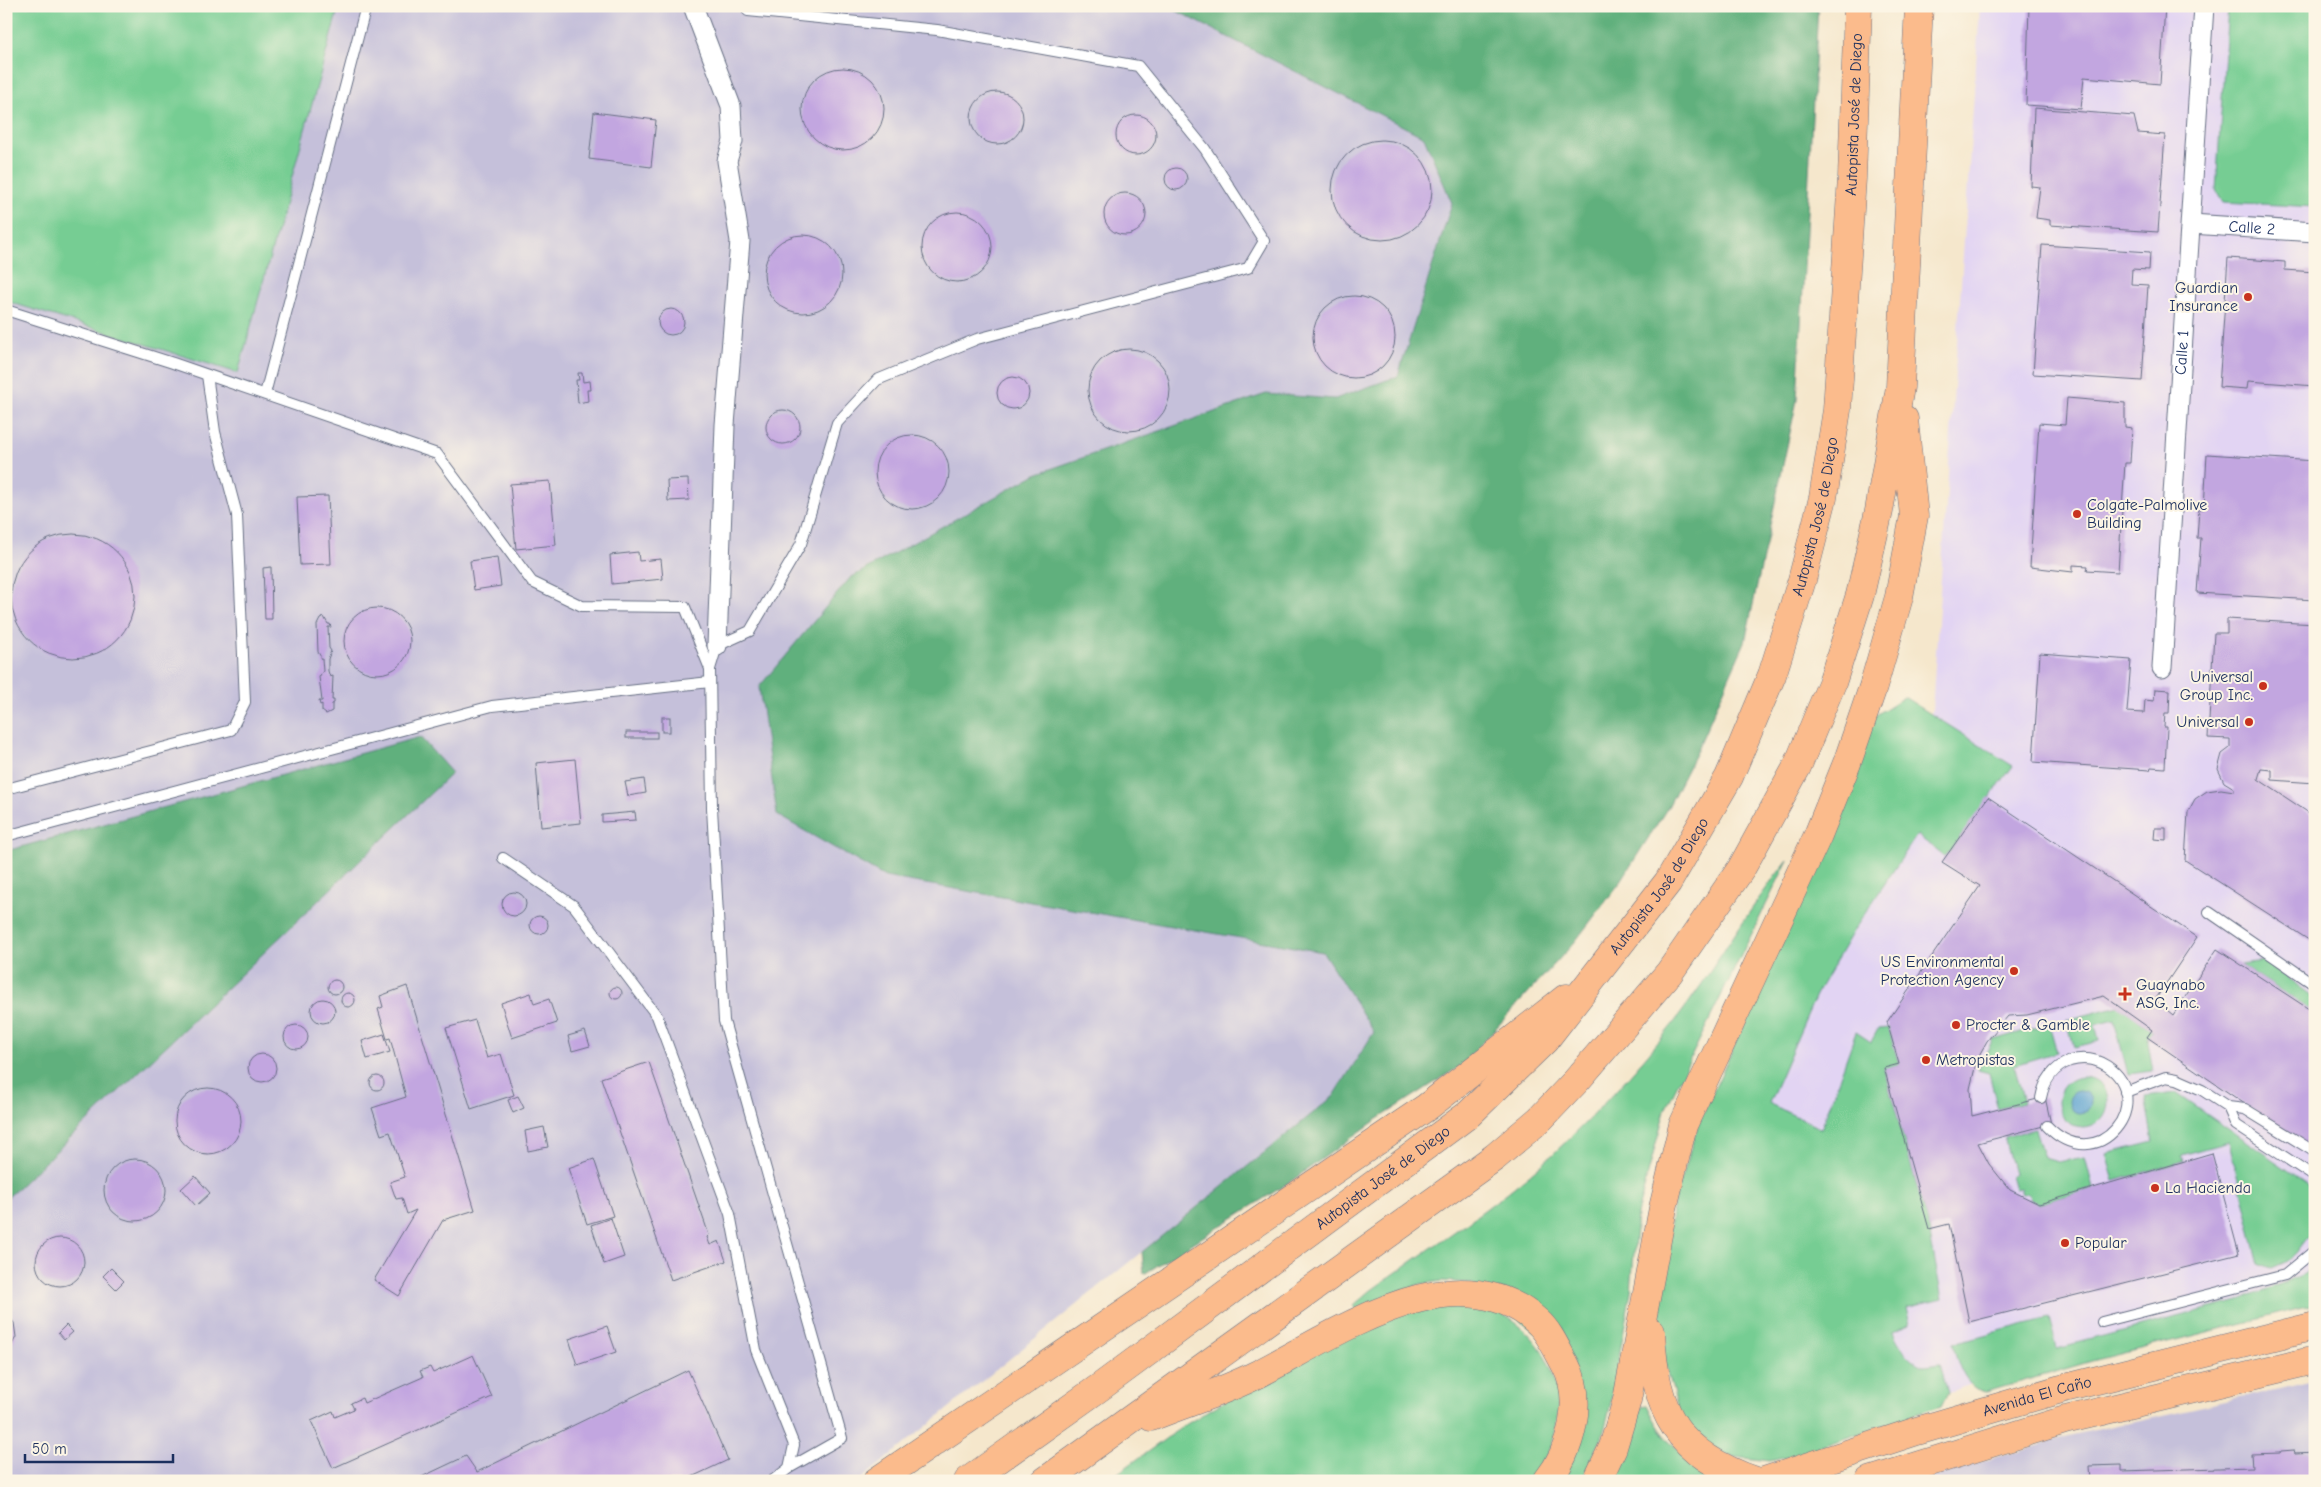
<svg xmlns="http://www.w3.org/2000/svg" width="2321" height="1487" font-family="'Comic Neue',sans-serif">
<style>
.built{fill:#e2d4f3}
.industrial{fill:#c5c0da}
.green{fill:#76cd93;stroke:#487e78}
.forest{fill:#60b07d;stroke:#3e706e}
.water{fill:#5ba3d1;stroke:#3b6998}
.building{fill:#c2a6e0}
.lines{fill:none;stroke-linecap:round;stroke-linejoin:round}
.service-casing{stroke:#676f84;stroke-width:12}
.minor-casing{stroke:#676f84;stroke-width:21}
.primary-casing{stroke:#676f84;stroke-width:29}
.motorway-casing{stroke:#676f84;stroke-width:29}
.service{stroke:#fff;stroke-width:10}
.minor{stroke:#fff;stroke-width:19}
.primary{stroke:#fbbb8c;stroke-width:28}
.motorway{stroke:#fbbb8c;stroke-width:28}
.poi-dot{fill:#c8321e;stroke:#fcf5e5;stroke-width:2}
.labels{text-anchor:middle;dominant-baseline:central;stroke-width:4;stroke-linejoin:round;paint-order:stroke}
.street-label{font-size:16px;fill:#1b2f5e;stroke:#fcf5e5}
.poi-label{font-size:16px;fill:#1b2f5e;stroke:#fcf5e5;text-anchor:start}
</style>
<rect width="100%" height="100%" fill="#fcf5e5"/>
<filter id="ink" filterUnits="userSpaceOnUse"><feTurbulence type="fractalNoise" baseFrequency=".02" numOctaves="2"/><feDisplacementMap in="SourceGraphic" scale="10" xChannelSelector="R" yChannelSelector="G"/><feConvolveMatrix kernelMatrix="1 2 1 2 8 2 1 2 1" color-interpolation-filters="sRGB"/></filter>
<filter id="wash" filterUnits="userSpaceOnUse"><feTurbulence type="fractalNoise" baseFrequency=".0096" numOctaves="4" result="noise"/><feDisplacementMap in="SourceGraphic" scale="20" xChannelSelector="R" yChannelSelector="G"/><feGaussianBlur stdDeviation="1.12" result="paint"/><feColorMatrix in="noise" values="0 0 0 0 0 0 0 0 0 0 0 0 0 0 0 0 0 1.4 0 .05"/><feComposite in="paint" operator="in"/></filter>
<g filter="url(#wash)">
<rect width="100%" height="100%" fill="#f5e7cc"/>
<polygon class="built" points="1980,6 2315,6 2315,1292 1972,1384 1764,1455 1720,1130 1932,711"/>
<g class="industrial">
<polygon points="6,6 1167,6 1424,137 1452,203 1398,376 1335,399 1266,394 885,877 1323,952 1374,1032 1334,1096 859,1481 6,1481"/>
<polygon points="2315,1381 2315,1481 1916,1481 2068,1436"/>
</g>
<g class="green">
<polygon points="6,6 339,6 238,373 6,301"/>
<polygon points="2228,6 2315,6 2315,207 2223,202 2216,190"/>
<path d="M 1904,697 L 2013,766 L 1945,857 L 1917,835 L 1854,930 L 1816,995 L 1769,1103 L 1821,1129 L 1856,1032 L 1871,1042 L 1878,1029 L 1889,1028 L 1899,1064 L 1884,1069 L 1929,1229 L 1942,1299 L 1906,1308 L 1910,1324 L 1893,1331 C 1896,1343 1911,1363 1924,1366 C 1929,1366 1936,1364 1940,1364 L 1948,1392 L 1941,1406 L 1792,1456 L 1770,1461 L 1734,1457 L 1710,1448 L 1683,1427 L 1656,1329 L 1667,1243 L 1675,1197 L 1698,1125 L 1823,851 L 1873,717 Z"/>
<path d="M 1788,860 L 1665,1110 L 1637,1214 L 1631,1291 L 1609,1412 L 1602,1438 L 1581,1481 L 1558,1481 L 1573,1361 L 1471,1283 L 1442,1281 L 1421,1284 L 1399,1291 L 1356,1309 L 1353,1306 L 1370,1291 C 1431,1247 1496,1206 1552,1155 C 1595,1115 1636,1070 1673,1024 C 1714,971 1746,911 1788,860 Z"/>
<polygon points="2264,961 2315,998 2315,1013 2240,964"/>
<polygon points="2119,1006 2152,1030 2147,1037 2153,1071 2128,1074 2114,1020 2095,1025 2099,1041 2074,1047 2067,1020"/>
<polygon points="2049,1024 2057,1052 2014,1065 2024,1102 1998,1109 1989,1073 1978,1070 1993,1040"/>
<circle cx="2083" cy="1102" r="25"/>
<path d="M 2176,1093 L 2308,1184 C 2318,1197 2315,1213 2315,1229 L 2296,1254 L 2287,1262 L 2271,1269 L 2259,1264 L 2229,1142 L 2182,1155 L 2184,1161 L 2114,1181 L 2106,1154 L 2153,1142 L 2145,1097 Z"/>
<polygon points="2035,1129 2044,1158 2058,1162 2085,1157 2093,1188 2039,1204 2031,1201 2028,1193 2022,1194 2020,1188 2015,1189 2011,1175 2014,1174 2004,1137"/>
<path d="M 2315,1265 L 2315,1305 L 2092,1361 L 1986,1392 C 1964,1389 1957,1362 1953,1343 L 2049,1318 L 2057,1348 L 2238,1301 L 2304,1274 Z"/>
<path d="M 1439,1303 C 1454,1305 1484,1305 1496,1311 C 1549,1336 1570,1392 1551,1447 C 1547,1459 1535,1472 1526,1481 L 1107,1481 L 1182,1427 L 1249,1386 L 1374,1321 Z"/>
<path d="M 1647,1405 C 1668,1450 1686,1456 1727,1481 L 1609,1481 L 1642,1406 Z"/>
</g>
<g class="forest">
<polygon points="1167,6 1818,6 1797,400 1745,642 1697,750 1668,807 1619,884 1574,943 1462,1065 1375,1121 1290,1182 1144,1274 1142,1252 1334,1096 1374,1032 1323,952 885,877 777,815 759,687 850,578 1036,474 1266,394 1335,399 1398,376 1452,203 1424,137"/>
<polygon points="420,737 452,773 6,1199 6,851"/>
</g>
<circle class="water" cx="2080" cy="1102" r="11"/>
<g id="blocks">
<g class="building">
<polygon points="2029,6 2165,6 2160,84 2084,77 2081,109 2026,105"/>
<circle cx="843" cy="109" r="41"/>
<circle cx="997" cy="118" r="26"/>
<polygon points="2034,108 2134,116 2138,133 2165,135 2158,232 2050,225 2050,220 2036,218 2040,187 2031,186"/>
<polygon points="594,112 656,120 651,167 589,159"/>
<circle cx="1136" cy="135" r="20"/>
<circle cx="1382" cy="190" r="50"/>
<circle cx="1176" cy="179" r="11"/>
<circle cx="1125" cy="214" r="21"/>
<circle cx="957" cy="247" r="35"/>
<circle cx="803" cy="274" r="39"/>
<polygon points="2042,245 2150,252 2149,270 2132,269 2131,284 2148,285 2142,381 2033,374"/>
<polygon points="2228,258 2285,262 2285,270 2315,272 2315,386 2248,381 2247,389 2219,387"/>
<circle cx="1354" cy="337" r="41"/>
<circle cx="671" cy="322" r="13"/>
<circle cx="1129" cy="390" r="41"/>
<polygon points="578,373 582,373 583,382 590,381 591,390 587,390 588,401 578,403 576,380 579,380"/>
<circle cx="1013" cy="393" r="16"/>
<polygon points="2067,398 2125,403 2125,427 2132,428 2130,463 2125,463 2118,572 2087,570 2088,566 2073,565 2073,572 2030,567 2039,423 2065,425"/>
<circle cx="783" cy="427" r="17"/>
<circle cx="912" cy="472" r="37"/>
<polygon points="2207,454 2315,461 2315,600 2197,593 2201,538 2197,538 2199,509 2204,509"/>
<polygon points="688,479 689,500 668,501 667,480"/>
<polygon points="550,481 556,545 516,549 510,484"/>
<polygon points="328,496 331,564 300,565 297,497"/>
<circle cx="73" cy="596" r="62"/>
<polygon points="638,552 639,561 661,559 663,579 612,584 610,555"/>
<polygon points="497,557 501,586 474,590 470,561"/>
<polygon points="271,567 272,619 265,619 263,568"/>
<circle cx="377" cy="641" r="33"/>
<polygon points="324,617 328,624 330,624 331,627 328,627 329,648 331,651 328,659 328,671 330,677 333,676 332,700 334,700 334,703 332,704 332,711 326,714 322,711 322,704 320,705 319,701 322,701 319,677 323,671 322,659 318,652 317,625 320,619"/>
<polygon points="2227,619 2315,624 2315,783 2272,780 2272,770 2261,769 2258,779 2315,817 2315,944 2185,860 2188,812 2195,799 2207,791 2221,789 2234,791 2234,788 2224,782 2218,769 2222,754 2230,748 2230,739 2208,738 2214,633 2227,633"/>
<polygon points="2040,653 2131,660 2127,712 2144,713 2145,700 2154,701 2155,689 2170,690 2169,713 2165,713 2164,727 2167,727 2165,768 2151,767 2150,770 2033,762"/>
<rect x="662" y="717" width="8" height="15"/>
<rect x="626" y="732" width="31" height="6"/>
<polygon points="575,759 581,823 541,827 536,763"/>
<polygon points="644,779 646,793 628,796 625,782"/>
<polygon points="1988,797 2197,937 2155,1000 2173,1015 2217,949 2315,1013 2315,1152 2147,1037 2152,1030 2104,996 2027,1015 2008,1016 1987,1041 1977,1059 1970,1089 1972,1116 2045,1097 2051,1124 1978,1143 1989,1164 2010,1190 2039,1204 2212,1153 2239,1254 1969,1322 1949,1224 1929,1229 1884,1068 1899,1064 1887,1022 1980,886 1942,862"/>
<polygon points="635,812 636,820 602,822 602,815"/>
<polygon points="2155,828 2166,828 2166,840 2154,839"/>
<circle cx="514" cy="904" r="12"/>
<circle cx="539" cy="925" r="9"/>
<circle cx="335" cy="987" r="7"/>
<polygon points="407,986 475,1210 443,1220 399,1296 374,1280 416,1210 407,1214 402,1198 396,1199 390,1182 405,1177 390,1132 381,1135 372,1108 406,1097 390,1038 387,1039 378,1009 383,1007 380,996"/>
<circle cx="616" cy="993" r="6"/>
<circle cx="348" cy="1000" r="7"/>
<polygon points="531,993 534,1004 549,999 557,1023 512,1038 501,1003"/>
<circle cx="323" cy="1011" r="12"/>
<polygon points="475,1020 487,1058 501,1054 514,1095 471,1109 446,1028"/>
<circle cx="296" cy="1037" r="12"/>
<polygon points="585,1031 590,1046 572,1051 568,1036"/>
<polygon points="384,1034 390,1052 367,1059 362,1041"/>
<circle cx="262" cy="1068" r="14"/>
<polygon points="649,1062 709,1235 707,1237 710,1245 719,1241 726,1261 671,1280 601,1078"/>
<circle cx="377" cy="1083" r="7"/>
<circle cx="208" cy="1121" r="33"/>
<polygon points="518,1096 524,1108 513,1113 508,1100"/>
<polygon points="544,1127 548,1147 528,1151 525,1131"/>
<polygon points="594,1159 613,1216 587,1224 568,1168"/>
<circle cx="135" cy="1190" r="31"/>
<polygon points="195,1176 210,1193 196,1206 181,1189"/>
<polygon points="611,1218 624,1257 604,1264 591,1225"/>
<circle cx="60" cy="1262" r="24"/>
<polygon points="111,1268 124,1281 116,1289 103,1276"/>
<polygon points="6,1312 14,1323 16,1337 6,1356"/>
<polygon points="66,1325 73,1332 64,1340 58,1333"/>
<polygon points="607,1326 616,1352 577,1365 569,1339"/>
<polygon points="473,1355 492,1397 333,1468 311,1421 333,1411 335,1417 354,1409 351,1403 362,1398 364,1403 423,1377 420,1371 430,1367 433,1373"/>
<polygon points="688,1370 728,1460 683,1481 413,1481 466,1456 477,1472"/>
<polygon points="2295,1450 2296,1453 2315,1452 2315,1481 2090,1481 2089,1466 2122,1465 2122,1471 2252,1467 2251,1454 2281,1453 2282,1451"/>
</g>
</g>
</g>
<g filter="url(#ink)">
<use href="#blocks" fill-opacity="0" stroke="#676f84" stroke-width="1"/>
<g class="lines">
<defs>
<g id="service">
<polyline points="6,310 173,363 437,454 532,582 582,606 685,607 710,669 712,808 724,1021 842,1438 789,1468 772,1481"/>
<polyline points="265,394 366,6"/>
<polyline points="710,669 717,646 750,631 801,544 837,423 877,380 977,339 1248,268 1264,241 1205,149 1138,66 937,30 748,11"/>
<polyline points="6,789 231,730 245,702 237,515 215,432 207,375"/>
<polyline points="6,836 492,706 710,682"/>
<polyline points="503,858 574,906 657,1016 730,1214 756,1350 794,1445 789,1468"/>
<polyline points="2209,912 2315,985"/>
<polyline points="2125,1092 2166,1077 2177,1079 2202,1090 2228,1107 2245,1109 2315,1152"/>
<path d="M 2041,1098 C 2044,1081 2054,1067 2070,1061 C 2083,1057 2096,1059 2107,1066 C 2158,1100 2099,1180 2047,1126"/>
<polyline points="2228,1107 2236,1125 2315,1177"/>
<polyline points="2102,1322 2285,1275 2315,1250"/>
</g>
<g id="minor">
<polyline points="693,6 731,106 733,141 727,161 740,241 725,425 717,646"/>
<path id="s1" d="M 2191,224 L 2315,232"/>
<path id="s2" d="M 2162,668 L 2204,6"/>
</g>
<g id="primary">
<path id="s3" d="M 1764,1481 L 1917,1431 L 2061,1389 L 2315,1326"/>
<polyline points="1869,1481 2065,1420 2315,1360"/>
</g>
<g id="motorway">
<path d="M 1651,1332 C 1655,1413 1676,1454 1756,1481"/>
<path d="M 1151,1417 C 1185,1403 1223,1392 1256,1375 C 1334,1336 1455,1247 1538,1322 C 1550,1333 1557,1350 1565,1364 C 1585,1400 1571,1451 1547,1481"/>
<polyline points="877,1481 1427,1107 1566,998"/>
<path id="s4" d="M 968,1481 L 1103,1385 L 1469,1114 L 1545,1040 L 1668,882 L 1729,777 L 1772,675 L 1802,580 L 1823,498 L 1837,410 L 1852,178 L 1858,6"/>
<polyline points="1045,1481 1495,1157 1540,1119 1577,1080 1669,973 1741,869 1797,767 1832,683 1860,595 1879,511 1900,387 1919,6"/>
<polyline points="1597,1481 1613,1447 1627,1400 1663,1208 1683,1125 1818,835 1847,763 1873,687 1899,597 1914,516 1904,419"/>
</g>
</defs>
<use href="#service" class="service-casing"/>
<use href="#minor" class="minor-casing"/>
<use href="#primary" class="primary-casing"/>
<use href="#motorway" class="motorway-casing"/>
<use href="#service" class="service"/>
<use href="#minor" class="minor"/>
<use href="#primary" class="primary"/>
<use href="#motorway" class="motorway"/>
</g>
</g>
<g class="poi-dot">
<circle cx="2248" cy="297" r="5"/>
<circle cx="2077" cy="514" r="5"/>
<circle cx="2263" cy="686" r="5"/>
<circle cx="2249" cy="722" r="5"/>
<circle cx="2014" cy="971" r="5"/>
<path d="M2122.5 986.5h5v5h5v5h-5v5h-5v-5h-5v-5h5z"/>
<circle cx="1956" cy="1025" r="5"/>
<circle cx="1926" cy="1060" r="5"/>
<circle cx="2155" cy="1188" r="5"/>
<circle cx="2065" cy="1243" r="5"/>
</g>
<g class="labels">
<g class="street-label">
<text stroke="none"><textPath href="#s4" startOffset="1729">Autopista José de Diego</textPath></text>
<text stroke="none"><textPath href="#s1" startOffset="61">Calle 2</textPath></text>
<text stroke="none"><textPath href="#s2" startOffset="316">Calle 1</textPath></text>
<text stroke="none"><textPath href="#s4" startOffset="1324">Autopista José de Diego</textPath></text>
<text stroke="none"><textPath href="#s4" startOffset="919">Autopista José de Diego</textPath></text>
<text stroke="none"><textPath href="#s4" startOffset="514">Autopista José de Diego</textPath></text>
<text stroke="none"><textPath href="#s3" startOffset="286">Avenida El Caño</textPath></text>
</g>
<g class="poi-label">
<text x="2238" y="288" text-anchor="end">Guardian<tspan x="2238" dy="18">Insurance</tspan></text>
<text x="2087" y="505">Colgate-Palmolive<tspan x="2087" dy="18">Building</tspan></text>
<text x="2253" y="677" text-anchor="end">Universal<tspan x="2253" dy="18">Group Inc.</tspan></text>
<text x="2239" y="722" text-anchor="end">Universal</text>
<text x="2004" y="962" text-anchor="end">US Environmental<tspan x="2004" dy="18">Protection Agency</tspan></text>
<text x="2136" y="985">Guaynabo<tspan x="2136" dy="18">ASG, Inc.</tspan></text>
<text x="1966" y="1025">Procter &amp; Gamble</text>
<text x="1936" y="1060">Metropistas</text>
<text x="2165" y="1188">La Hacienda</text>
<text x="2075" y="1243">Popular</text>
</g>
</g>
<rect width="2321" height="1487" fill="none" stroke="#fcf5e5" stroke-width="25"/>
<path d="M25 1454v8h148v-8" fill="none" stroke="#1b2f5e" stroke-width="2.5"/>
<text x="32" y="1454" font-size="15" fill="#1b2f5e" stroke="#fcf5e5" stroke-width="4" paint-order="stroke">50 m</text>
</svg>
